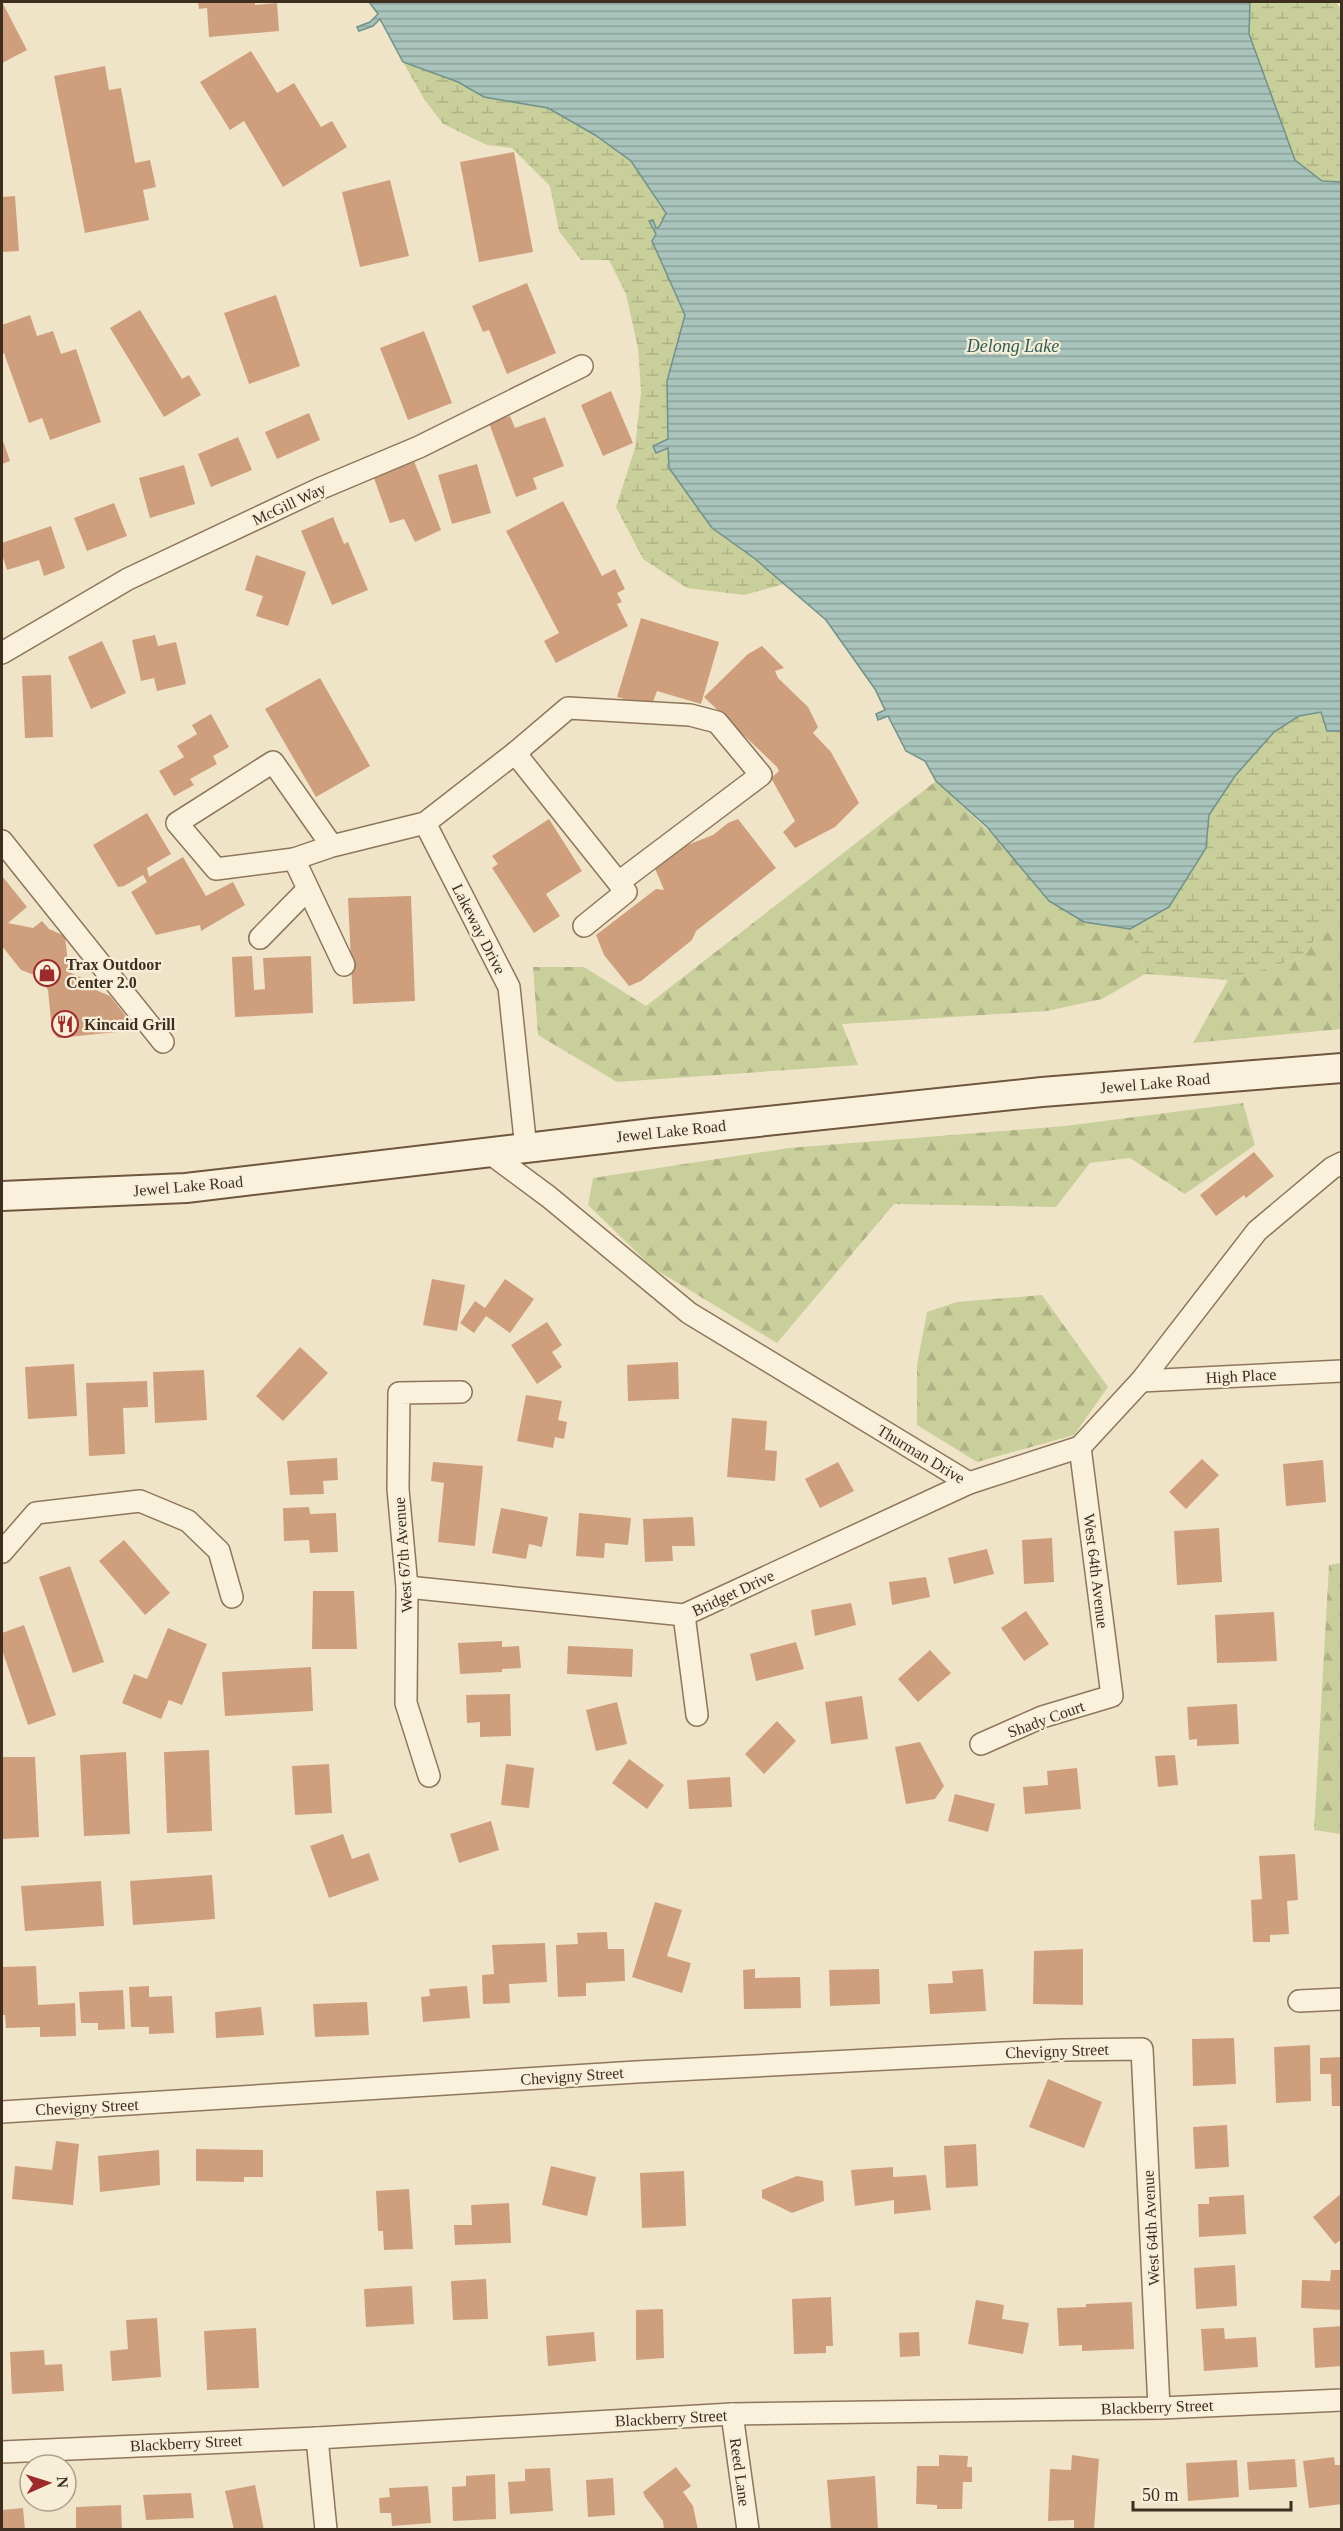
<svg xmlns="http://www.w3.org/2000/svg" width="1343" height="2531" font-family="Georgia,serif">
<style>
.forest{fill:url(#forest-firs)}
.wetland{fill:url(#wetland-marsh)}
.water{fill:url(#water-rules);stroke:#6f938a;stroke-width:1.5}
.building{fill:#cf9f7d}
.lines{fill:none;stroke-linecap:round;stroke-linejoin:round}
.minor-casing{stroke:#8d765c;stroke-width:24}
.secondary-casing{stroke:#6f573f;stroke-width:32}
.minor{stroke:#faf1dc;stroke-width:21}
.secondary{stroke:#faf1dc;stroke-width:28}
.labels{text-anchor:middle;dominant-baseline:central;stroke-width:4.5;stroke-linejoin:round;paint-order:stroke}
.street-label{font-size:16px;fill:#3d2e20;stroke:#f7eed8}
.poi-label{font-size:16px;font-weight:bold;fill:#3d2e20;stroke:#f7eed8;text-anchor:start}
.water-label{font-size:18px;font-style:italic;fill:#2f5d5a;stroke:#f7eed8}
</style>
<defs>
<pattern id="forest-firs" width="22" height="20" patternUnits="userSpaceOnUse" patternTransform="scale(1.5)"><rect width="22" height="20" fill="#c9cf9b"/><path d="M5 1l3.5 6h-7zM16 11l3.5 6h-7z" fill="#aeb285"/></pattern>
<pattern id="wetland-marsh" width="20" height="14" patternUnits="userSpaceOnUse" patternTransform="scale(1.5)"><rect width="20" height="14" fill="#c9cf9b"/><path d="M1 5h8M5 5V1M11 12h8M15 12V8" fill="none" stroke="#aeb285"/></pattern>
<pattern id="water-rules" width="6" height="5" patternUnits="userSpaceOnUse" patternTransform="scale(1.5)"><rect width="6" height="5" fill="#a9c4bc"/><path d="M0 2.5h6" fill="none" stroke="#8ba098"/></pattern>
</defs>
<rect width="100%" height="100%" fill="#f0e4c8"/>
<g class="forest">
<polygon points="936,781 1084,922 1130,929 1145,974 1102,999 1047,1011 842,1024 858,1065 617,1082 538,1035 533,967 584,967 646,1006"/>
<polygon points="1341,907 1341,1029 1193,1043 1228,980 1300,958"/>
<polygon points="1243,1103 1255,1145 1185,1194 1130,1158 1090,1163 1056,1207 894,1204 777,1343 653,1268 588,1205 593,1178 789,1148 1065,1126"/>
<polygon points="1042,1295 1108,1387 1074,1435 977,1462 917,1425 917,1365 927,1312 957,1302"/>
<polygon points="1341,1563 1342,1563 1341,1834 1314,1830 1329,1565"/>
</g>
<g class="wetland">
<polygon points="1250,2 1336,2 1342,11 1341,182 1322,181 1295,160 1249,34"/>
<polygon points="403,62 458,82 484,97 548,108 595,135 631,161 666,213 672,286 685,315 667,381 669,468 754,558 784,584 744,595 687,588 643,559 616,507 635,448 641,392 638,348 626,294 609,260 581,260 559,231 550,186 512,148 487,145 443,124 424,99"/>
<polygon points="1322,712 1327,731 1341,731 1341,907 1300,958 1228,980 1145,974 1130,929 1169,907 1206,849 1209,815 1235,776 1274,732 1299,716"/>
</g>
<polygon class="water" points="369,2 1250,2 1249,34 1295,160 1322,181 1341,182 1341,731 1327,731 1321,712 1299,716 1274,732 1235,776 1209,815 1206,848 1169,907 1130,929 1084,922 1049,901 987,827 936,781 925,761 906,751 888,716 878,720 876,714 885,710 875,689 826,620 754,558 712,528 669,468 668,448 656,453 653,446 668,439 667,381 685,315 652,241 656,234 649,221 653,220 656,228 659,227 666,213 631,161 595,135 548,108 484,97 458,82 403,62 380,19 373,26 359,31 357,27 370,22 378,14"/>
<g class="building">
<polygon points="2,2 27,50 2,63"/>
<polygon points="198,2 255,2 255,5 277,3 279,31 209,37 207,8 199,9"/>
<polygon points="251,51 277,93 294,83 321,127 332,121 347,147 283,187 244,121 230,130 200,82"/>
<polygon points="105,66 109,90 121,88 135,163 150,160 156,187 143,190 149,220 85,233 54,76"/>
<polygon points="514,152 533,252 479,262 460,162"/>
<polygon points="390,180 409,256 360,267 342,192"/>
<polygon points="15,196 19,251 2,252 2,197"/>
<polygon points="527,283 556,353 507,374 489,330 483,332 472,306"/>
<polygon points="276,295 300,366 249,384 224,313"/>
<polygon points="140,310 182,379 189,375 201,395 164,417 110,328"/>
<polygon points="30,315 37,336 53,331 61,354 76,349 101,422 50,440 42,418 29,423 4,353 2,353 2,325"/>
<polygon points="424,331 452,403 408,420 380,348"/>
<polygon points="611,391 633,443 603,456 581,405"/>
<polygon points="309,413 320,440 277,459 265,432"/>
<polygon points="510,416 515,428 545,417 564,466 533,478 537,489 516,497 489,423"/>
<polygon points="238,437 252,470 211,487 198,454"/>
<polygon points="2,438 10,461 2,464"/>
<polygon points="414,461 441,530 415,542 404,519 390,523 374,478"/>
<polygon points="477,464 491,513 452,524 438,475"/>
<polygon points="184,465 195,504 150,518 139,478"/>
<polygon points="563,501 602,576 615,569 625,589 617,593 622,602 617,604 628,626 556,663 544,641 559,633 506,531"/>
<polygon points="114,503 127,536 87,551 74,518"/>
<polygon points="333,517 344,544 348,542 368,590 332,605 301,531"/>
<polygon points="51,526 65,568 44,576 39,560 7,570 2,554 2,543"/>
<polygon points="256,555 306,572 288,626 256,616 263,596 245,590"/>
<polygon points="641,618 719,642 701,704 657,691 651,707 617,697"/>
<polygon points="155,635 158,646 176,642 186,684 157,691 154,678 141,681 132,640"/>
<polygon points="102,641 126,693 91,709 68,657"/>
<polygon points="762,646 784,668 775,671 778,678 808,707 818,727 813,733 831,752 859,803 835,827 795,848 783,832 795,821 771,778 779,771 777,767 704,697 748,654"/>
<polygon points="51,675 53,737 25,738 22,676"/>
<polygon points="320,678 370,766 316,797 265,709"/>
<polygon points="211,714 229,747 213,756 217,764 190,779 194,785 174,796 159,771 184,757 177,746 197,734 192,725"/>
<polygon points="147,813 171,854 147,868 149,877 183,857 206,896 233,882 245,905 201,931 200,925 156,935 131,892 147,882 143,875 124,886 118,887 93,845"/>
<polygon points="549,819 582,871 546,894 560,916 534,933 492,868 498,864 492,856"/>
<polygon points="738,819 776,868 696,931 692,940 641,981 629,986 604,955 596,935 656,889 664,890 654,866 672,851 713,835 728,823"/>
<polygon points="2,876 27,907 8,923 33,928 42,921 49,929 65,936 69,972 89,981 98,991 110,996 125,1015 127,1031 58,1038 52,1031 48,990 37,976 21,970 2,946"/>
<polygon points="411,896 415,1001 353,1004 348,898"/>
<polygon points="252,956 254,990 265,989 263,958 311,956 313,1013 235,1017 232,957"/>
<polygon points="1254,1152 1274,1176 1246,1198 1244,1195 1216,1216 1200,1195"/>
<polygon points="432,1279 465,1285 457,1331 423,1325"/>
<polygon points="505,1279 534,1299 510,1333 486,1316 474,1333 460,1323 475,1301 485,1308"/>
<polygon points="547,1322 562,1345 552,1352 562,1367 537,1384 511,1345"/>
<polygon points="300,1347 328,1373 283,1421 256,1396"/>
<polygon points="678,1362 679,1399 628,1401 627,1365"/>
<polygon points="74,1364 77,1416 28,1419 25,1367"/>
<polygon points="204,1370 207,1420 155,1423 153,1372"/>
<polygon points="147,1381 148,1407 123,1408 125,1454 89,1456 86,1383"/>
<polygon points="526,1395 562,1401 558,1420 567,1422 564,1439 555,1437 553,1448 517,1441"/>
<polygon points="732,1418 767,1421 765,1450 777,1451 775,1481 727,1477"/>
<polygon points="337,1458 338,1480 323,1481 324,1494 290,1495 287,1461"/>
<polygon points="1202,1459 1219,1475 1186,1509 1169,1492"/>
<polygon points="1323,1460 1326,1502 1286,1506 1283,1464"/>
<polygon points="433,1462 483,1466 475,1546 438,1542 444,1483 431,1481"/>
<polygon points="838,1462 854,1491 820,1508 805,1479"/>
<polygon points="309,1507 310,1514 336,1513 338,1552 310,1553 309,1540 284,1541 283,1508"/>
<polygon points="501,1508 548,1517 542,1547 529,1544 526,1559 492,1553"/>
<polygon points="579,1513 631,1518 628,1545 605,1543 604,1558 576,1556"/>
<polygon points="693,1517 695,1546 672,1546 673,1561 645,1562 643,1519"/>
<polygon points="1219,1528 1222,1582 1177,1585 1174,1531"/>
<polygon points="1052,1538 1054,1582 1024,1584 1022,1540"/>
<polygon points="124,1540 170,1593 145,1615 99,1561"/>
<polygon points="987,1549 994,1574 954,1584 948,1558"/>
<polygon points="70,1566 104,1662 73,1673 39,1577"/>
<polygon points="926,1577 930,1597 892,1605 889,1582"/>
<polygon points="313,1591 354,1591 357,1649 312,1649"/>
<polygon points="851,1603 856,1625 815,1636 811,1610"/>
<polygon points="1026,1611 1049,1644 1024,1661 1001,1628"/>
<polygon points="1274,1612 1277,1661 1217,1663 1215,1615"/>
<polygon points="24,1625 56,1715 28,1725 2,1650 2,1633"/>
<polygon points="168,1628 207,1644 182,1705 169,1700 161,1719 122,1703 134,1674 147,1679"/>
<polygon points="502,1641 502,1647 519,1646 521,1668 502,1669 502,1672 460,1674 458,1643"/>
<polygon points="796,1642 804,1669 756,1681 750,1654"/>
<polygon points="568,1646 633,1649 632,1677 567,1674"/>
<polygon points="930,1650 951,1673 918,1702 898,1679"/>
<polygon points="311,1667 313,1711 225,1716 222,1672"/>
<polygon points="510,1694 511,1736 480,1737 480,1722 467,1723 466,1695"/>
<polygon points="862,1696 868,1739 831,1744 825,1702"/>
<polygon points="617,1702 627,1744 596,1751 586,1710"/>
<polygon points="1237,1704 1239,1744 1197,1746 1197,1739 1189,1740 1187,1707"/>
<polygon points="777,1721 796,1741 764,1774 745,1754"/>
<polygon points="920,1742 944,1786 935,1799 906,1804 895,1747"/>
<polygon points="209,1750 212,1831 167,1833 164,1752"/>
<polygon points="126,1752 130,1834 84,1836 80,1755"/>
<polygon points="1175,1755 1178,1785 1158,1787 1155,1756"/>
<polygon points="2,1757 35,1757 39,1837 2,1839"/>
<polygon points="629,1759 664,1785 647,1809 612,1783"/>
<polygon points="329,1764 332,1813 295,1815 292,1766"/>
<polygon points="506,1764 534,1768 529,1808 501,1805"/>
<polygon points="1077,1768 1081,1809 1025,1814 1023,1787 1048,1785 1047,1771"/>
<polygon points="730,1777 732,1807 689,1809 687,1780"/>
<polygon points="955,1794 995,1804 988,1832 948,1821"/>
<polygon points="491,1821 499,1850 459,1863 450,1834"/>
<polygon points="343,1834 352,1859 369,1853 379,1880 329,1898 310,1846"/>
<polygon points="1295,1854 1298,1900 1287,1901 1289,1934 1270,1935 1270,1942 1253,1942 1251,1900 1262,1899 1259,1856"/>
<polygon points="212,1875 215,1919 133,1925 130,1881"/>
<polygon points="101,1881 104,1926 25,1931 21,1886"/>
<polygon points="655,1902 682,1910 667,1956 691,1963 682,1993 632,1977"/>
<polygon points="607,1932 608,1949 624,1949 625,1981 586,1983 586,1996 558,1997 556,1945 578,1944 577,1933"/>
<polygon points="545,1943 547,1982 509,1984 510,2003 483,2004 482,1975 494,1974 492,1945"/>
<polygon points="1083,1949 1083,2005 1033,2004 1034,1951"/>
<polygon points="36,1966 38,2005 75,2003 76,2036 40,2037 40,2027 6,2028 5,2015 2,2015 2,1967"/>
<polygon points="755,1969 755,1978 800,1977 801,2008 744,2009 743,1970"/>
<polygon points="879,1969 880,2004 830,2006 829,1970"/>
<polygon points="983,1969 986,2011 930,2014 928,1984 953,1983 952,1971"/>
<polygon points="149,1986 149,1997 172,1996 174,2033 149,2034 149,2027 131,2027 129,1987"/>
<polygon points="467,1986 470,2018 423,2022 421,1997 430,1996 429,1989"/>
<polygon points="123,1990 125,2029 98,2030 98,2023 81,2023 79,1992"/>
<polygon points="367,2002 369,2035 315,2037 313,2004"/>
<polygon points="261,2007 264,2035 216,2038 215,2012"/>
<polygon points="1234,2038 1236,2084 1193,2086 1192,2039"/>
<polygon points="1310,2045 1311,2101 1276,2103 1274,2047"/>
<polygon points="1342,2057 1342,2106 1332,2106 1331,2074 1320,2074 1320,2058"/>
<polygon points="1048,2079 1102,2102 1084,2148 1029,2127"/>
<polygon points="1227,2125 1229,2167 1195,2169 1193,2127"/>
<polygon points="56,2141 79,2144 73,2205 12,2199 15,2166 52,2170"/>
<polygon points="976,2144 978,2186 946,2188 944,2146"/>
<polygon points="196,2149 263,2150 263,2177 244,2177 244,2182 196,2181"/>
<polygon points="159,2150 160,2185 100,2192 98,2156"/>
<polygon points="551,2166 596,2177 587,2216 542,2205"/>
<polygon points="893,2167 893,2177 926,2175 931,2210 894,2214 894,2200 855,2206 851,2170"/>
<polygon points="684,2171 686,2226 642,2228 640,2173"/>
<polygon points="797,2176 823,2181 824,2201 792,2213 762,2198 762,2190"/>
<polygon points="409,2189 413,2249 384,2250 383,2231 378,2231 376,2191"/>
<polygon points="1342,2193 1342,2239 1335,2244 1313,2217"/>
<polygon points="1244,2195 1246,2234 1199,2237 1198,2204 1209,2204 1209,2197"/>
<polygon points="509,2203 511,2243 455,2245 454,2225 472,2225 471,2205"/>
<polygon points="1235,2265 1237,2306 1196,2309 1194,2268"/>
<polygon points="1331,2270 1342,2270 1342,2310 1301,2308 1302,2280 1330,2281"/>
<polygon points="486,2279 488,2319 453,2320 451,2281"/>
<polygon points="412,2286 414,2324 366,2327 364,2289"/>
<polygon points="831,2297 833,2346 826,2346 826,2353 794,2354 792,2299"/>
<polygon points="976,2300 1004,2305 1002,2319 1029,2323 1023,2354 968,2344"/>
<polygon points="1132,2302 1134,2349 1082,2351 1082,2345 1059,2346 1057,2308 1086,2307 1086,2304"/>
<polygon points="663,2309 664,2358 636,2360 636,2310"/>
<polygon points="157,2318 161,2377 112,2381 110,2351 128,2349 126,2320"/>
<polygon points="1342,2326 1342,2366 1315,2368 1313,2328"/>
<polygon points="256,2328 259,2388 207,2390 204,2331"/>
<polygon points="1224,2328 1225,2339 1256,2337 1258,2367 1204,2371 1201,2329"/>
<polygon points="594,2332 596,2361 548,2366 546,2336"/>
<polygon points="919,2332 920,2356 900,2357 899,2333"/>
<polygon points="44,2350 45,2365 62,2364 64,2391 12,2394 10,2352"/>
<polygon points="939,2455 968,2456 967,2467 972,2467 972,2482 963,2482 962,2509 937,2509 937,2505 916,2504 917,2466 939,2466"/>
<polygon points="1072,2455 1099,2459 1094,2530 1074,2530 1074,2520 1048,2521 1050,2469 1071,2470"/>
<polygon points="1334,2457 1335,2465 1342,2465 1342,2504 1309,2508 1303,2461"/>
<polygon points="1295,2459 1297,2487 1249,2490 1247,2462"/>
<polygon points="1237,2460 1239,2497 1188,2501 1186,2463"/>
<polygon points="676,2467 691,2486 683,2492 693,2506 698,2530 664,2530 663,2521 645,2497 643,2492"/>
<polygon points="550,2468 553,2511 510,2514 508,2482 525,2481 525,2469"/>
<polygon points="495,2474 496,2519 453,2521 452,2487 466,2486 466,2476"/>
<polygon points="875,2476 878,2530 831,2530 827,2480"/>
<polygon points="613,2478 615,2515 588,2517 586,2480"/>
<polygon points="255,2485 264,2530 234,2530 225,2491"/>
<polygon points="428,2486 431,2523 392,2526 391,2513 380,2513 379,2498 390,2497 389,2488"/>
<polygon points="191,2493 194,2518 146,2520 143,2495"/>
<polygon points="121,2505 122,2530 76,2530 76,2507"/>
<polygon points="23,2508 25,2530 2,2530 2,2510"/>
</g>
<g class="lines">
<defs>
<g id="minor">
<polyline points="2,653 128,579 319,489 419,447 582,366"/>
<polyline points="425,823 509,987 526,1149"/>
<polyline points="2,841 163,1042"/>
<polyline points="332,846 273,762 177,823 216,869 294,859 332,846 425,823 515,753"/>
<polyline points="294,859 344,965"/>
<polyline points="584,926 626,892 515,753 568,708 690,715 717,722 761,775 619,882"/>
<polyline points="260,938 307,890"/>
<polyline points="491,1154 549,1197 689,1313 969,1483"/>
<polyline points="1141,1381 1342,1371"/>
<polyline points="2,1552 36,1513 140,1501 188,1521 219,1551 232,1597"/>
<polyline points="407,1587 684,1615 969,1483 1080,1447 1141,1381 1257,1231 1332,1168 1342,1163"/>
<polyline points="684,1615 697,1715"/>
<polyline points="981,1744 1042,1717 1112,1696 1080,1447"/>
<polyline points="429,1776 406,1703 407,1587 398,1489 399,1393 461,1392"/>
<polyline points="1299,2001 1342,1999"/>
<polyline points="2,2112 636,2072 1063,2050 1142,2049 1159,2408"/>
<polyline points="732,2414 748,2530"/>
<polyline points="317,2438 326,2530"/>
<polyline points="2,2452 317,2438 732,2414 1161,2408 1342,2400"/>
</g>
<polyline id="secondary" points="2,1196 186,1188 653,1133 1042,1092 1342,1068"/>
</defs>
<use href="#minor" class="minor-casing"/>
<use href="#secondary" class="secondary-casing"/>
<use href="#minor" class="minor"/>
<use href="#secondary" class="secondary"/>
</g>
<defs>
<symbol id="shop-ring" viewBox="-11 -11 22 22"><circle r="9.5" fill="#f7eed8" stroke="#9e2a2b" stroke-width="1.5"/><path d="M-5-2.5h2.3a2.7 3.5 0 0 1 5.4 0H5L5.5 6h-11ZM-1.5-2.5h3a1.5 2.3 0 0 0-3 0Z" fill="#9e2a2b"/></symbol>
<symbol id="restaurant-ring" viewBox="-11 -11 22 22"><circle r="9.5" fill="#f7eed8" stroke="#9e2a2b" stroke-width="1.5"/><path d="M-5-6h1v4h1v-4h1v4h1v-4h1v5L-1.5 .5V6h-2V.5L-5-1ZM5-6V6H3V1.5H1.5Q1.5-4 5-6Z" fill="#9e2a2b"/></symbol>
</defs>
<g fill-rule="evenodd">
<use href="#shop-ring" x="32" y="958" width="30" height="30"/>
<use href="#restaurant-ring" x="50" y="1009" width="30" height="30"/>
</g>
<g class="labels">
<g class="street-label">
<text transform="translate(289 504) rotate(-25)">McGill Way</text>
<text transform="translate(479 929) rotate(63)">Lakeway Drive</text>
<text transform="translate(1155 1083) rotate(-5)">Jewel Lake Road</text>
<text transform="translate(671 1131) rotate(-6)">Jewel Lake Road</text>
<text transform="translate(188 1186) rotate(-5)">Jewel Lake Road</text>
<text transform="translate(1241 1376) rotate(-3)">High Place</text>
<text transform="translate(921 1454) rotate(31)">Thurman Drive</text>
<text transform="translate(403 1555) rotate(-94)">West 67th Avenue</text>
<text transform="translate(1096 1571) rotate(83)">West 64th Avenue</text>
<text transform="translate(733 1593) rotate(-25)">Bridget Drive</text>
<text transform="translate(1046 1719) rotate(-20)">Shady Court</text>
<text transform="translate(1057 2051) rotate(-2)">Chevigny Street</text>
<text transform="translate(572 2076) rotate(-4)">Chevigny Street</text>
<text transform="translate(87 2107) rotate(-3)">Chevigny Street</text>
<text transform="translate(1151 2228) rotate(-93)">West 64th Avenue</text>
<text transform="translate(1157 2407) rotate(-2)">Blackberry Street</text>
<text transform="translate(671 2418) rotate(-3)">Blackberry Street</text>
<text transform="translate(186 2443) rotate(-3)">Blackberry Street</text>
<text transform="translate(740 2472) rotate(82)">Reed Lane</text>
</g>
<g class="poi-label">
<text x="66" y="964">Trax Outdoor<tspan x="66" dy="18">Center 2.0</tspan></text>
<text x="84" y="1024">Kincaid Grill</text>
</g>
<g class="water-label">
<text x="1013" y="346">Delong Lake</text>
</g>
</g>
<rect width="1343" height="2531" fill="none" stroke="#3d2e20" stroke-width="6"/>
<g transform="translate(48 2483) rotate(87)"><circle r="28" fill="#f7eed8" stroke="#ada18e" stroke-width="1.5"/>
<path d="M0-4.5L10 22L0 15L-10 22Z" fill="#9e2a2b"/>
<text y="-9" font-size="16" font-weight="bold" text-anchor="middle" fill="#3d2e20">N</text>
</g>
<path d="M1133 2501v9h158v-9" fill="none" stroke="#3d2e20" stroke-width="3"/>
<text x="1142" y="2501" font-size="18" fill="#3d2e20" stroke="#f7eed8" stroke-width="4.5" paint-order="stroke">50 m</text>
</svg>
